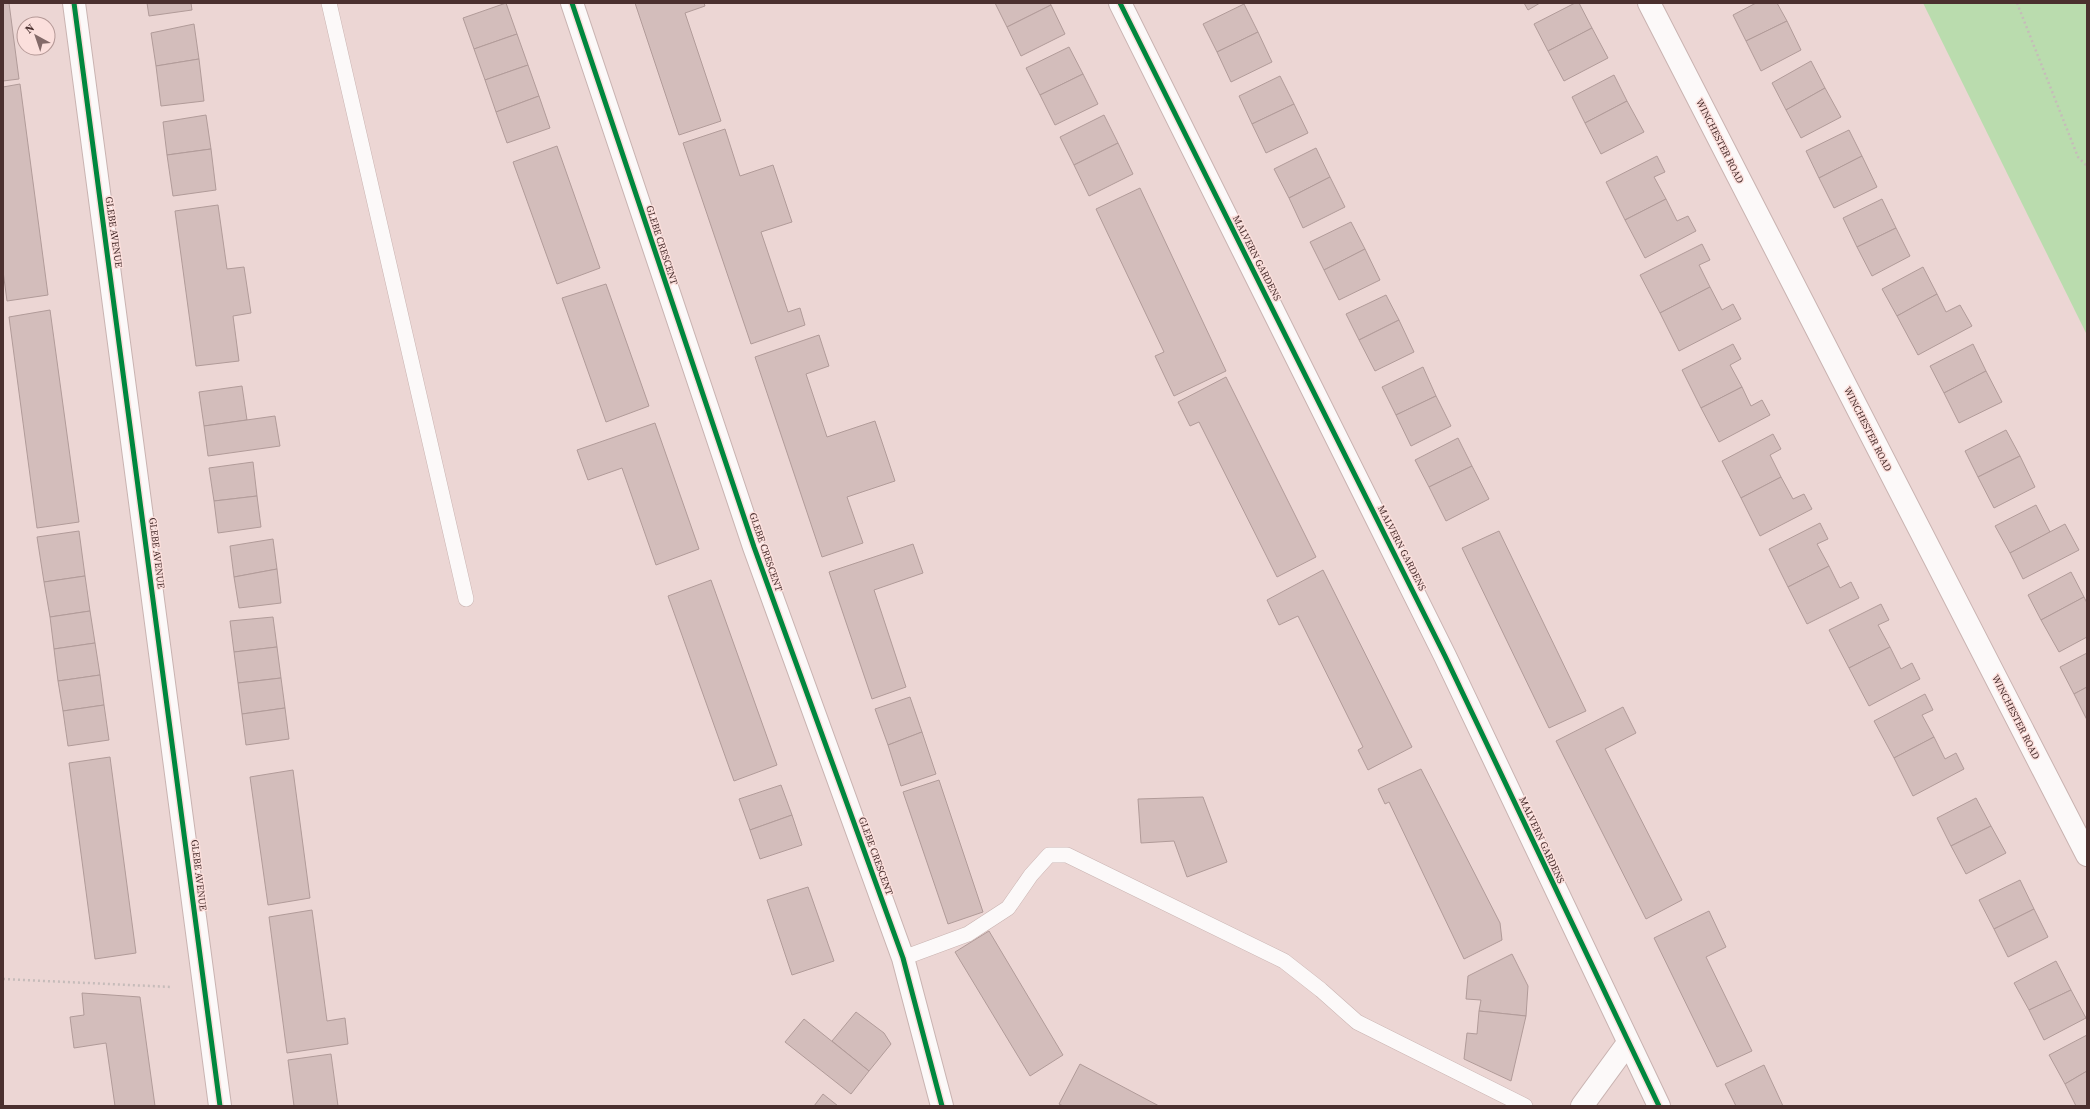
<svg xmlns="http://www.w3.org/2000/svg" width="2090" height="1109" font-family="'Source Serif 4',serif">
<style>
.green{fill:#badcae}
.building{fill:#d3bdbb;stroke:#b19b99}
.lines{fill:none;stroke-linecap:round;stroke-linejoin:round}
.lane-casing{stroke:#c9b3b1;stroke-width:16}
.street-casing{stroke:#c9b3b1;stroke-width:24}
.path{stroke:#c6bcba;stroke-width:2.5;stroke-dasharray:2 3;stroke-linecap:butt}
.lane{stroke:#fcf9f9;stroke-width:15}
.street{stroke:#fcf9f9;stroke-width:22}
.cycleway-casing{stroke:#fbdfdc;stroke-width:8}
.cycleway{stroke:#00873e;stroke-width:5}
.labels{text-anchor:middle;dominant-baseline:central;stroke-width:3;stroke-linejoin:round;paint-order:stroke}
.street-label{font-size:10px;fill:#4b302f;stroke:#fbdfdc}
</style>
<rect width="100%" height="100%" fill="#ecd6d4"/>
<polygon class="green" points="1923,3 2087,3 2087,335"/>
<g class="building">
<polygon points="3,3 9,3 19,79 3,81"/>
<polygon points="147,3 191,3 192,10 149,16"/>
<polygon points="506,3 517,34 474,49 463,18"/>
<polygon points="635,3 704,3 705,6 685,13 721,121 679,135"/>
<polygon points="995,3 1050,3 1051,5 1007,27"/>
<polygon points="1524,3 1540,3 1528,10"/>
<polygon points="1575,3 1579,3 1592,28 1548,51 1534,24"/>
<polygon points="1756,3 1777,3 1787,21 1746,41 1733,15"/>
<polygon points="1244,4 1258,32 1217,52 1203,24"/>
<polygon points="1051,5 1065,34 1021,56 1007,27"/>
<polygon points="1787,21 1801,50 1761,71 1746,41"/>
<polygon points="194,24 199,59 156,66 151,33"/>
<polygon points="1592,28 1608,58 1564,81 1548,51"/>
<polygon points="1258,32 1272,62 1231,82 1217,52"/>
<polygon points="517,34 528,65 485,80 474,49"/>
<polygon points="1069,47 1083,74 1040,95 1026,68"/>
<polygon points="199,59 204,101 161,106 156,66"/>
<polygon points="1811,61 1825,88 1786,110 1772,83"/>
<polygon points="528,65 539,96 496,112 485,80"/>
<polygon points="1083,74 1098,104 1055,125 1040,95"/>
<polygon points="1614,75 1627,101 1585,123 1572,97"/>
<polygon points="1280,76 1294,104 1252,124 1239,96"/>
<polygon points="20,84 48,295 7,301 3,271 3,87"/>
<polygon points="1825,88 1841,117 1801,138 1786,110"/>
<polygon points="539,96 550,128 507,143 496,112"/>
<polygon points="1627,101 1644,132 1601,154 1585,123"/>
<polygon points="1294,104 1308,133 1266,153 1252,124"/>
<polygon points="206,115 211,149 167,155 163,122"/>
<polygon points="1104,115 1118,143 1074,165 1060,137"/>
<polygon points="725,129 740,176 773,165 792,222 761,232 788,312 800,308 805,325 751,344 683,143"/>
<polygon points="1849,130 1862,156 1819,178 1806,151"/>
<polygon points="1118,143 1133,174 1089,196 1074,165"/>
<polygon points="557,146 600,268 557,284 513,162"/>
<polygon points="1316,148 1330,177 1289,198 1274,169"/>
<polygon points="211,149 216,190 173,196 167,155"/>
<polygon points="1657,156 1665,172 1654,177 1666,199 1625,220 1606,182"/>
<polygon points="1862,156 1877,187 1834,208 1819,178"/>
<polygon points="1330,177 1345,207 1303,228 1289,198"/>
<polygon points="1140,188 1226,371 1174,396 1155,356 1164,352 1096,209"/>
<polygon points="1666,199 1677,221 1688,216 1696,231 1645,258 1625,220"/>
<polygon points="1882,199 1896,228 1857,247 1843,218"/>
<polygon points="218,205 227,269 244,267 251,313 233,316 239,361 196,366 175,211"/>
<polygon points="1351,222 1365,249 1324,270 1310,242"/>
<polygon points="1896,228 1910,256 1872,276 1857,247"/>
<polygon points="1702,244 1710,260 1699,265 1710,287 1660,313 1640,275"/>
<polygon points="1365,249 1380,280 1339,300 1324,270"/>
<polygon points="1923,267 1937,294 1897,316 1882,289"/>
<polygon points="606,284 649,406 606,422 562,298"/>
<polygon points="1710,287 1722,310 1733,304 1741,319 1679,351 1660,313"/>
<polygon points="1937,294 1946,312 1960,305 1972,326 1918,355 1897,316"/>
<polygon points="1386,295 1399,320 1359,340 1346,314"/>
<polygon points="50,310 79,522 37,528 9,317"/>
<polygon points="1399,320 1414,352 1375,371 1359,340"/>
<polygon points="819,335 829,366 806,374 827,437 875,421 895,481 847,497 863,543 822,557 755,357"/>
<polygon points="1733,344 1741,359 1730,365 1742,387 1701,408 1682,370"/>
<polygon points="1973,344 1986,371 1944,393 1930,366"/>
<polygon points="1423,367 1436,396 1396,415 1382,387"/>
<polygon points="1986,371 2002,402 1959,423 1944,393"/>
<polygon points="1226,377 1316,557 1277,577 1199,422 1190,426 1178,402"/>
<polygon points="242,386 247,420 204,426 199,392"/>
<polygon points="1742,387 1751,406 1762,400 1770,415 1719,442 1701,408"/>
<polygon points="1436,396 1451,426 1411,446 1396,415"/>
<polygon points="275,416 280,446 208,456 204,426"/>
<polygon points="655,423 699,549 656,565 622,468 588,480 577,450"/>
<polygon points="2006,430 2020,456 1978,477 1965,451"/>
<polygon points="1773,434 1781,449 1770,455 1781,477 1741,498 1722,461"/>
<polygon points="1458,438 1472,466 1429,487 1415,460"/>
<polygon points="2020,456 2035,487 1994,508 1978,477"/>
<polygon points="253,462 257,496 214,501 209,468"/>
<polygon points="1472,466 1489,499 1446,521 1429,487"/>
<polygon points="1781,477 1793,499 1804,494 1812,509 1760,536 1741,498"/>
<polygon points="257,496 261,527 218,533 214,501"/>
<polygon points="2036,505 2050,532 2010,553 1995,526"/>
<polygon points="1820,523 1828,539 1817,544 1829,566 1788,587 1769,549"/>
<polygon points="2065,524 2079,550 2023,579 2010,553"/>
<polygon points="79,531 85,576 44,582 37,537"/>
<polygon points="1499,531 1586,711 1549,728 1462,548"/>
<polygon points="273,539 277,569 234,577 230,546"/>
<polygon points="913,544 923,573 874,590 906,687 872,699 829,572"/>
<polygon points="1829,566 1840,588 1851,582 1859,598 1807,624 1788,587"/>
<polygon points="277,569 281,603 239,608 234,577"/>
<polygon points="1323,570 1412,747 1368,770 1358,750 1363,747 1298,616 1279,625 1267,600"/>
<polygon points="2071,572 2084,597 2041,620 2028,595"/>
<polygon points="85,576 90,611 50,617 44,582"/>
<polygon points="711,580 777,765 734,781 668,596"/>
<polygon points="2084,597 2087,603 2087,637 2059,652 2041,620"/>
<polygon points="1881,604 1889,620 1878,625 1890,647 1849,668 1829,630"/>
<polygon points="90,611 95,643 54,649 50,617"/>
<polygon points="273,617 277,647 234,652 230,621"/>
<polygon points="95,643 100,675 58,681 54,649"/>
<polygon points="277,647 281,678 238,683 234,652"/>
<polygon points="1890,647 1901,669 1912,663 1920,679 1869,706 1849,668"/>
<polygon points="2087,653 2087,687 2074,694 2060,667"/>
<polygon points="100,675 104,705 63,711 58,681"/>
<polygon points="281,678 285,708 242,714 238,683"/>
<polygon points="2087,687 2087,720 2074,694"/>
<polygon points="1925,694 1933,710 1922,715 1934,737 1894,758 1874,721"/>
<polygon points="910,697 922,732 888,745 875,709"/>
<polygon points="104,705 109,740 68,746 63,711"/>
<polygon points="1623,707 1636,733 1605,749 1682,900 1646,919 1556,741"/>
<polygon points="285,708 289,739 246,745 242,714"/>
<polygon points="922,732 936,774 901,786 888,745"/>
<polygon points="1934,737 1945,759 1956,753 1964,769 1913,796 1894,758"/>
<polygon points="110,757 136,953 95,959 69,763"/>
<polygon points="1421,769 1500,923 1502,940 1464,959 1389,802 1385,804 1378,789"/>
<polygon points="293,770 310,898 268,905 250,777"/>
<polygon points="939,780 983,912 948,924 903,792"/>
<polygon points="781,785 792,815 750,830 739,799"/>
<polygon points="1203,797 1227,862 1187,877 1174,841 1141,843 1138,799"/>
<polygon points="1976,798 1991,826 1951,846 1937,818"/>
<polygon points="792,815 802,845 760,859 750,830"/>
<polygon points="1991,826 2006,853 1966,874 1951,846"/>
<polygon points="2020,880 2034,909 1994,929 1979,900"/>
<polygon points="808,887 834,961 792,975 767,900"/>
<polygon points="2034,909 2048,937 2008,957 1994,929"/>
<polygon points="312,910 327,1021 345,1018 348,1044 287,1053 269,917"/>
<polygon points="1709,911 1726,947 1706,957 1752,1051 1717,1067 1654,938"/>
<polygon points="989,931 1063,1055 1030,1076 955,952"/>
<polygon points="1512,954 1528,986 1526,1016 1479,1011 1481,1000 1466,999 1468,976"/>
<polygon points="2056,961 2071,990 2029,1010 2014,983"/>
<polygon points="2071,990 2086,1018 2044,1040 2029,1010"/>
<polygon points="82,993 140,997 155,1106 115,1106 106,1043 74,1048 70,1017 84,1015"/>
<polygon points="1479,1011 1526,1016 1511,1081 1464,1059 1467,1033 1477,1034"/>
<polygon points="856,1012 884,1033 891,1044 869,1071 832,1041"/>
<polygon points="804,1019 869,1071 851,1094 785,1042"/>
<polygon points="2087,1035 2087,1071 2065,1084 2049,1055"/>
<polygon points="331,1054 338,1106 294,1106 288,1060"/>
<polygon points="1080,1064 1159,1106 1063,1106 1059,1104"/>
<polygon points="1764,1065 1783,1106 1736,1106 1725,1084"/>
<polygon points="2087,1071 2087,1106 2076,1106 2065,1084"/>
<polygon points="823,1094 838,1106 814,1106"/>
</g>
<g class="lines">
<defs>
<g id="lane">
<polyline points="329,3 466,599"/>
<polyline points="903,958 968,934 1008,908 1031,875 1049,855 1067,855 1284,961 1321,990 1357,1022 1525,1106"/>
</g>
<g id="street">
<polyline points="74,3 220,1106"/>
<polyline points="572,3 754,547 903,958 942,1106"/>
<polyline points="1120,3 1445,656 1659,1106"/>
<polyline points="1649,3 2087,855"/>
<polyline points="1582,1106 1628,1043"/>
</g>
</defs>
<use href="#lane" class="lane-casing"/>
<use href="#street" class="street-casing"/>
<g class="path">
<polyline points="2017,3 2078,157 2087,166"/>
<polyline points="3,979 172,987"/>
</g>
<use href="#lane" class="lane"/>
<use href="#street" class="street"/>
<defs>
<g id="cycleway">
<polyline points="74,3 220,1106"/>
<polyline points="572,3 754,547 903,958 942,1106"/>
<polyline points="1120,3 1445,656 1659,1106"/>
</g>
</defs>
<use href="#cycleway" class="cycleway-casing"/>
<use href="#cycleway" class="cycleway"/>
</g>
<g class="labels">
<g class="street-label">
<text transform="translate(1720 141) rotate(63)">WINCHESTER ROAD</text>
<text transform="translate(114 232) rotate(82)">GLEBE AVENUE</text>
<text transform="translate(662 245) rotate(72)">GLEBE CRESCENT</text>
<text transform="translate(1257 258) rotate(63)">MALVERN GARDENS</text>
<text transform="translate(1868 429) rotate(63)">WINCHESTER ROAD</text>
<text transform="translate(1402 548) rotate(63)">MALVERN GARDENS</text>
<text transform="translate(766 552) rotate(71)">GLEBE CRESCENT</text>
<text transform="translate(157 553) rotate(83)">GLEBE AVENUE</text>
<text transform="translate(2016 717) rotate(63)">WINCHESTER ROAD</text>
<text transform="translate(1542 840) rotate(65)">MALVERN GARDENS</text>
<text transform="translate(876 856) rotate(70)">GLEBE CRESCENT</text>
<text transform="translate(199 875) rotate(83)">GLEBE AVENUE</text>
</g>
</g>
<rect width="2090" height="1109" fill="none" stroke="#4b302f" stroke-width="8"/>
<g transform="translate(36 36) rotate(320)"><circle r="19" fill="#fbdfdc" stroke="#b59997"/>
<path d="M0-3L7 15L0 10L-7 15Z" fill="#836a69"/>
<text y="-6" font-size="11" font-weight="bold" text-anchor="middle" fill="#4b302f">N</text>
</g>
</svg>
